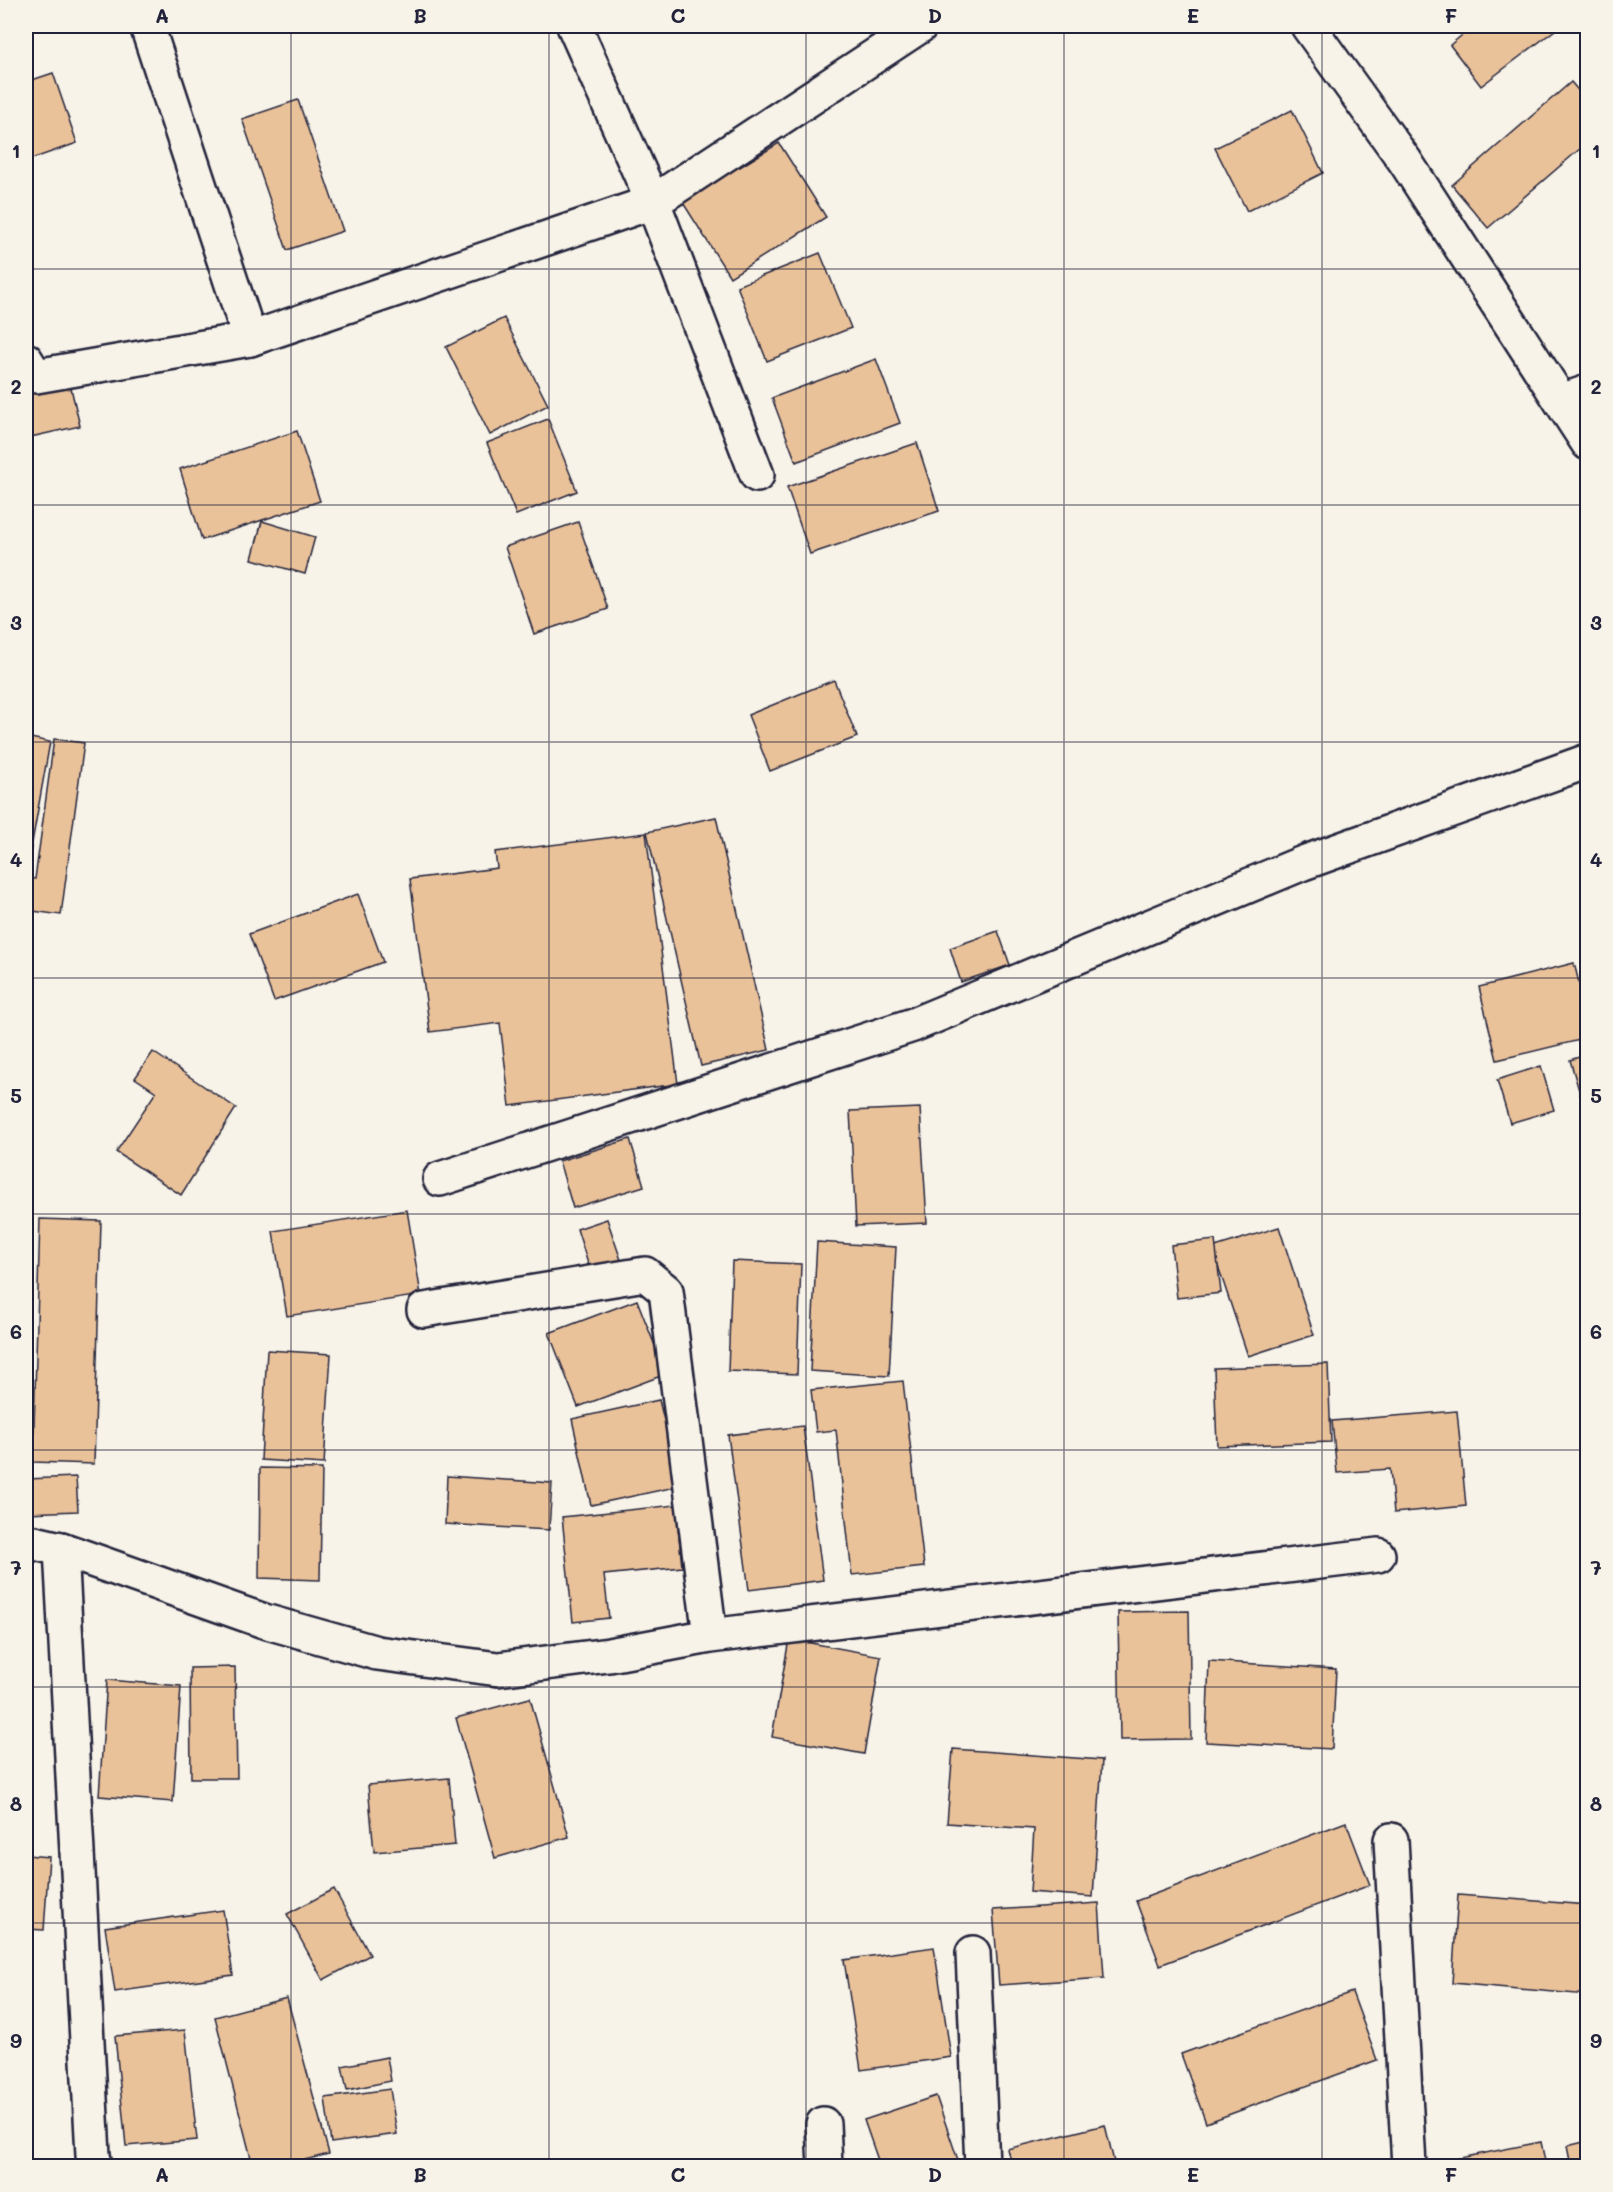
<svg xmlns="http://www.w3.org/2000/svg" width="1613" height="2192" font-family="Mali,sans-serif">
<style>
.building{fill:#eac29a;stroke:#22223b;stroke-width:1.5}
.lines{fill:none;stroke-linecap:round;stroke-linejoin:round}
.minor-casing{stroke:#22223b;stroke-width:38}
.minor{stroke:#f7f3e8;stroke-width:33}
.grid{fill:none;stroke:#22223b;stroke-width:1.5;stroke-opacity:0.55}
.neatline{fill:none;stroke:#22223b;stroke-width:2}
.grid-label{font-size:20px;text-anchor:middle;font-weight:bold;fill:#22223b}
</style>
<rect width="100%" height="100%" fill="#f7f3e8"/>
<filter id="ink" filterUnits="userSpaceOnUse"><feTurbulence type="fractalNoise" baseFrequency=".0167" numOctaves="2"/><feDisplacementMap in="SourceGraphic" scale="12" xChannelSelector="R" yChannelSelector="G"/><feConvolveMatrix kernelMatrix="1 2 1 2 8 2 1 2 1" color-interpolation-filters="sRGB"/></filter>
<g filter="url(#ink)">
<g class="building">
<polygon points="1464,26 1558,26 1559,27 1481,86 1450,45 1467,31"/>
<polygon points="53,73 77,143 26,161 26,82"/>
<polygon points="1571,82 1588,102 1588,142 1488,228 1452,185"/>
<polygon points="298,100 343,231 287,250 242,119"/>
<polygon points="1292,110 1323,173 1247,211 1215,148"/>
<polygon points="779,143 826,217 730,277 680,198 737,163 740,167"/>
<polygon points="820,253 851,328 767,361 737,286"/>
<polygon points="504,318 548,405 490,435 446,347"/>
<polygon points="876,359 900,423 796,462 772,398"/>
<polygon points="70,384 80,426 26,438 26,393"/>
<polygon points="548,419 577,491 516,515 487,443"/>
<polygon points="297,431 320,501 202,540 180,469"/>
<polygon points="917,443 939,511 810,554 787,487"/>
<polygon points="262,521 315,537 305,574 252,559"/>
<polygon points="578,522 608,609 534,634 505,547"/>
<polygon points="834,680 857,737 770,771 748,715"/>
<polygon points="26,737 50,742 27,871 26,871"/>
<polygon points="54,739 84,743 61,915 26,910 26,878 35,879"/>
<polygon points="716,817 769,1050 701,1066 647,832"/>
<polygon points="646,833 678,1084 510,1106 500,1023 430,1032 410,879 497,868 495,852"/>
<polygon points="358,894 383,962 274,1001 249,934"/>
<polygon points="998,931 1010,965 961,982 950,948"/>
<polygon points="1574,963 1588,1018 1588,1038 1497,1060 1479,987"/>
<polygon points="153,1052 236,1108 181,1195 116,1152 156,1092 135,1078"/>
<polygon points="1588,1054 1588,1106 1584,1107 1570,1060"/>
<polygon points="1541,1066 1554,1110 1510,1123 1497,1080"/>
<polygon points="920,1108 927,1223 856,1226 850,1111"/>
<polygon points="630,1139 644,1186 573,1208 559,1161"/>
<polygon points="407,1210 421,1295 287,1316 273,1231"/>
<polygon points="40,1219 101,1221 94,1464 33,1462"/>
<polygon points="607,1219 621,1260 590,1270 577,1229"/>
<polygon points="1279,1227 1314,1335 1248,1356 1212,1248"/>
<polygon points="1215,1240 1221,1293 1177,1298 1171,1245"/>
<polygon points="817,1242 896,1247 889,1376 810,1371"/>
<polygon points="732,1261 801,1264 797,1374 728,1371"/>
<polygon points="637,1300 666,1374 578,1407 549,1333"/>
<polygon points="267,1350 331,1354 324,1464 261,1460"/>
<polygon points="1328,1364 1331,1442 1217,1446 1214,1368"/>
<polygon points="903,1381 924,1567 852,1575 836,1430 816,1432 811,1390"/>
<polygon points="659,1400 680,1486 591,1505 572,1419"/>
<polygon points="1457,1411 1466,1506 1394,1513 1390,1469 1337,1473 1332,1421"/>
<polygon points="803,1426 823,1580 749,1590 728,1435"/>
<polygon points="260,1468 322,1469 320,1580 259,1578"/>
<polygon points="447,1476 552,1483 549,1530 445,1524"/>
<polygon points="76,1477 78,1511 26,1513 26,1479"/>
<polygon points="676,1505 682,1567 604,1575 609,1618 573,1622 562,1517"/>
<polygon points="1189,1611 1191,1739 1120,1740 1118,1612"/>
<polygon points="789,1639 881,1656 864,1754 772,1737"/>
<polygon points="1209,1661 1336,1669 1332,1749 1206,1742"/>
<polygon points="235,1667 237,1778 191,1778 190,1668"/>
<polygon points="107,1680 181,1686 173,1802 99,1796"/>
<polygon points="530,1698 569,1837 495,1858 456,1718"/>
<polygon points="953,1749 1102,1760 1093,1897 1030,1892 1034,1829 947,1823"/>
<polygon points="449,1778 455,1845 374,1852 368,1785"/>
<polygon points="1346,1822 1370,1885 1160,1965 1136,1901"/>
<polygon points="26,1855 49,1857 44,1930 26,1929"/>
<polygon points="334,1889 370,1955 323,1980 287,1914"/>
<polygon points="1458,1895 1588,1905 1588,1995 1452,1983"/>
<polygon points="1099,1903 1104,1978 999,1985 993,1910"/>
<polygon points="223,1910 233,1975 115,1992 105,1927"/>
<polygon points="934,1947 951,2057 861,2070 844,1960"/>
<polygon points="1352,1992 1377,2060 1206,2123 1181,2054"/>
<polygon points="287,1998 329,2154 280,2166 253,2166 215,2017"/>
<polygon points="185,2030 197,2140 126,2146 115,2036"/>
<polygon points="387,2057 391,2081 347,2090 342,2066"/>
<polygon points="390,2089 397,2134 331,2143 325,2098"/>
<polygon points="936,2096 960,2166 880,2166 864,2120"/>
<polygon points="1105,2125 1115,2166 1012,2166 1007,2149"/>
<polygon points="1588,2141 1588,2166 1571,2166 1567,2146"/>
<polygon points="1541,2142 1546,2166 1441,2166 1440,2162"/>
<polygon points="401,2159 404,2166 380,2166"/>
</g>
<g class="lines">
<defs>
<g id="minor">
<polyline points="147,26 250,339"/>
<polyline points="574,26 653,202 757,475"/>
<polyline points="1308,26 1405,161 1588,443"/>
<polyline points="26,360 36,376 250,339 653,202 920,26"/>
<polyline points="1561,401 1588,392"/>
<polyline points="440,1179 913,1025 1303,863 1588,761"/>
<polyline points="424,1310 645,1274 666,1291 710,1636"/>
<polyline points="26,1541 61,1549 264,1621 377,1653 498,1669 609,1655 710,1636 1378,1555"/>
<polyline points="61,1549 93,2155 95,2166"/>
<polyline points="1391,1840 1409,2166"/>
<polyline points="973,1953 982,2166"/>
<polyline points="823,2124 825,2166"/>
</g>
</defs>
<use href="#minor" class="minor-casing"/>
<use href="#minor" class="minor"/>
</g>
</g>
<path class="grid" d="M 291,26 L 291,2166M 549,26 L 549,2166M 806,26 L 806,2166M 1064,26 L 1064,2166M 1322,26 L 1322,2166M 26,269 L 1588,269M 26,505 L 1588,505M 26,742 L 1588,742M 26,978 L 1588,978M 26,1214 L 1588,1214M 26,1450 L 1588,1450M 26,1687 L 1588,1687M 26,1923 L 1588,1923"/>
<rect width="1613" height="2192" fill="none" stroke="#f7f3e8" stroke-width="66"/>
<rect x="33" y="33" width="1547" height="2126" class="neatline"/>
<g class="grid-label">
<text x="162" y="23">A</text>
<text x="420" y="23">B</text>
<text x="678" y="23">C</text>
<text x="935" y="23">D</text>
<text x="1193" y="23">E</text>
<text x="1451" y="23">F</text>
<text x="16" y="158">1</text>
<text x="1596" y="158">1</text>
<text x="16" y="394">2</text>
<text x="1596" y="394">2</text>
<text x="16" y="630">3</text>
<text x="1596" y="630">3</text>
<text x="16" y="867">4</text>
<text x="1596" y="867">4</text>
<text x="16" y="1103">5</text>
<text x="1596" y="1103">5</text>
<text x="16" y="1339">6</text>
<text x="1596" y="1339">6</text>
<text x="16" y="1575">7</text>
<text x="1596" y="1575">7</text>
<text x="16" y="1811">8</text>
<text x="1596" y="1811">8</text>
<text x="16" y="2048">9</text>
<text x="1596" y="2048">9</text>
<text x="162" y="2182">A</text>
<text x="420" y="2182">B</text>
<text x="678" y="2182">C</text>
<text x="935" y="2182">D</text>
<text x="1193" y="2182">E</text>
<text x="1451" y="2182">F</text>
</g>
</svg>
